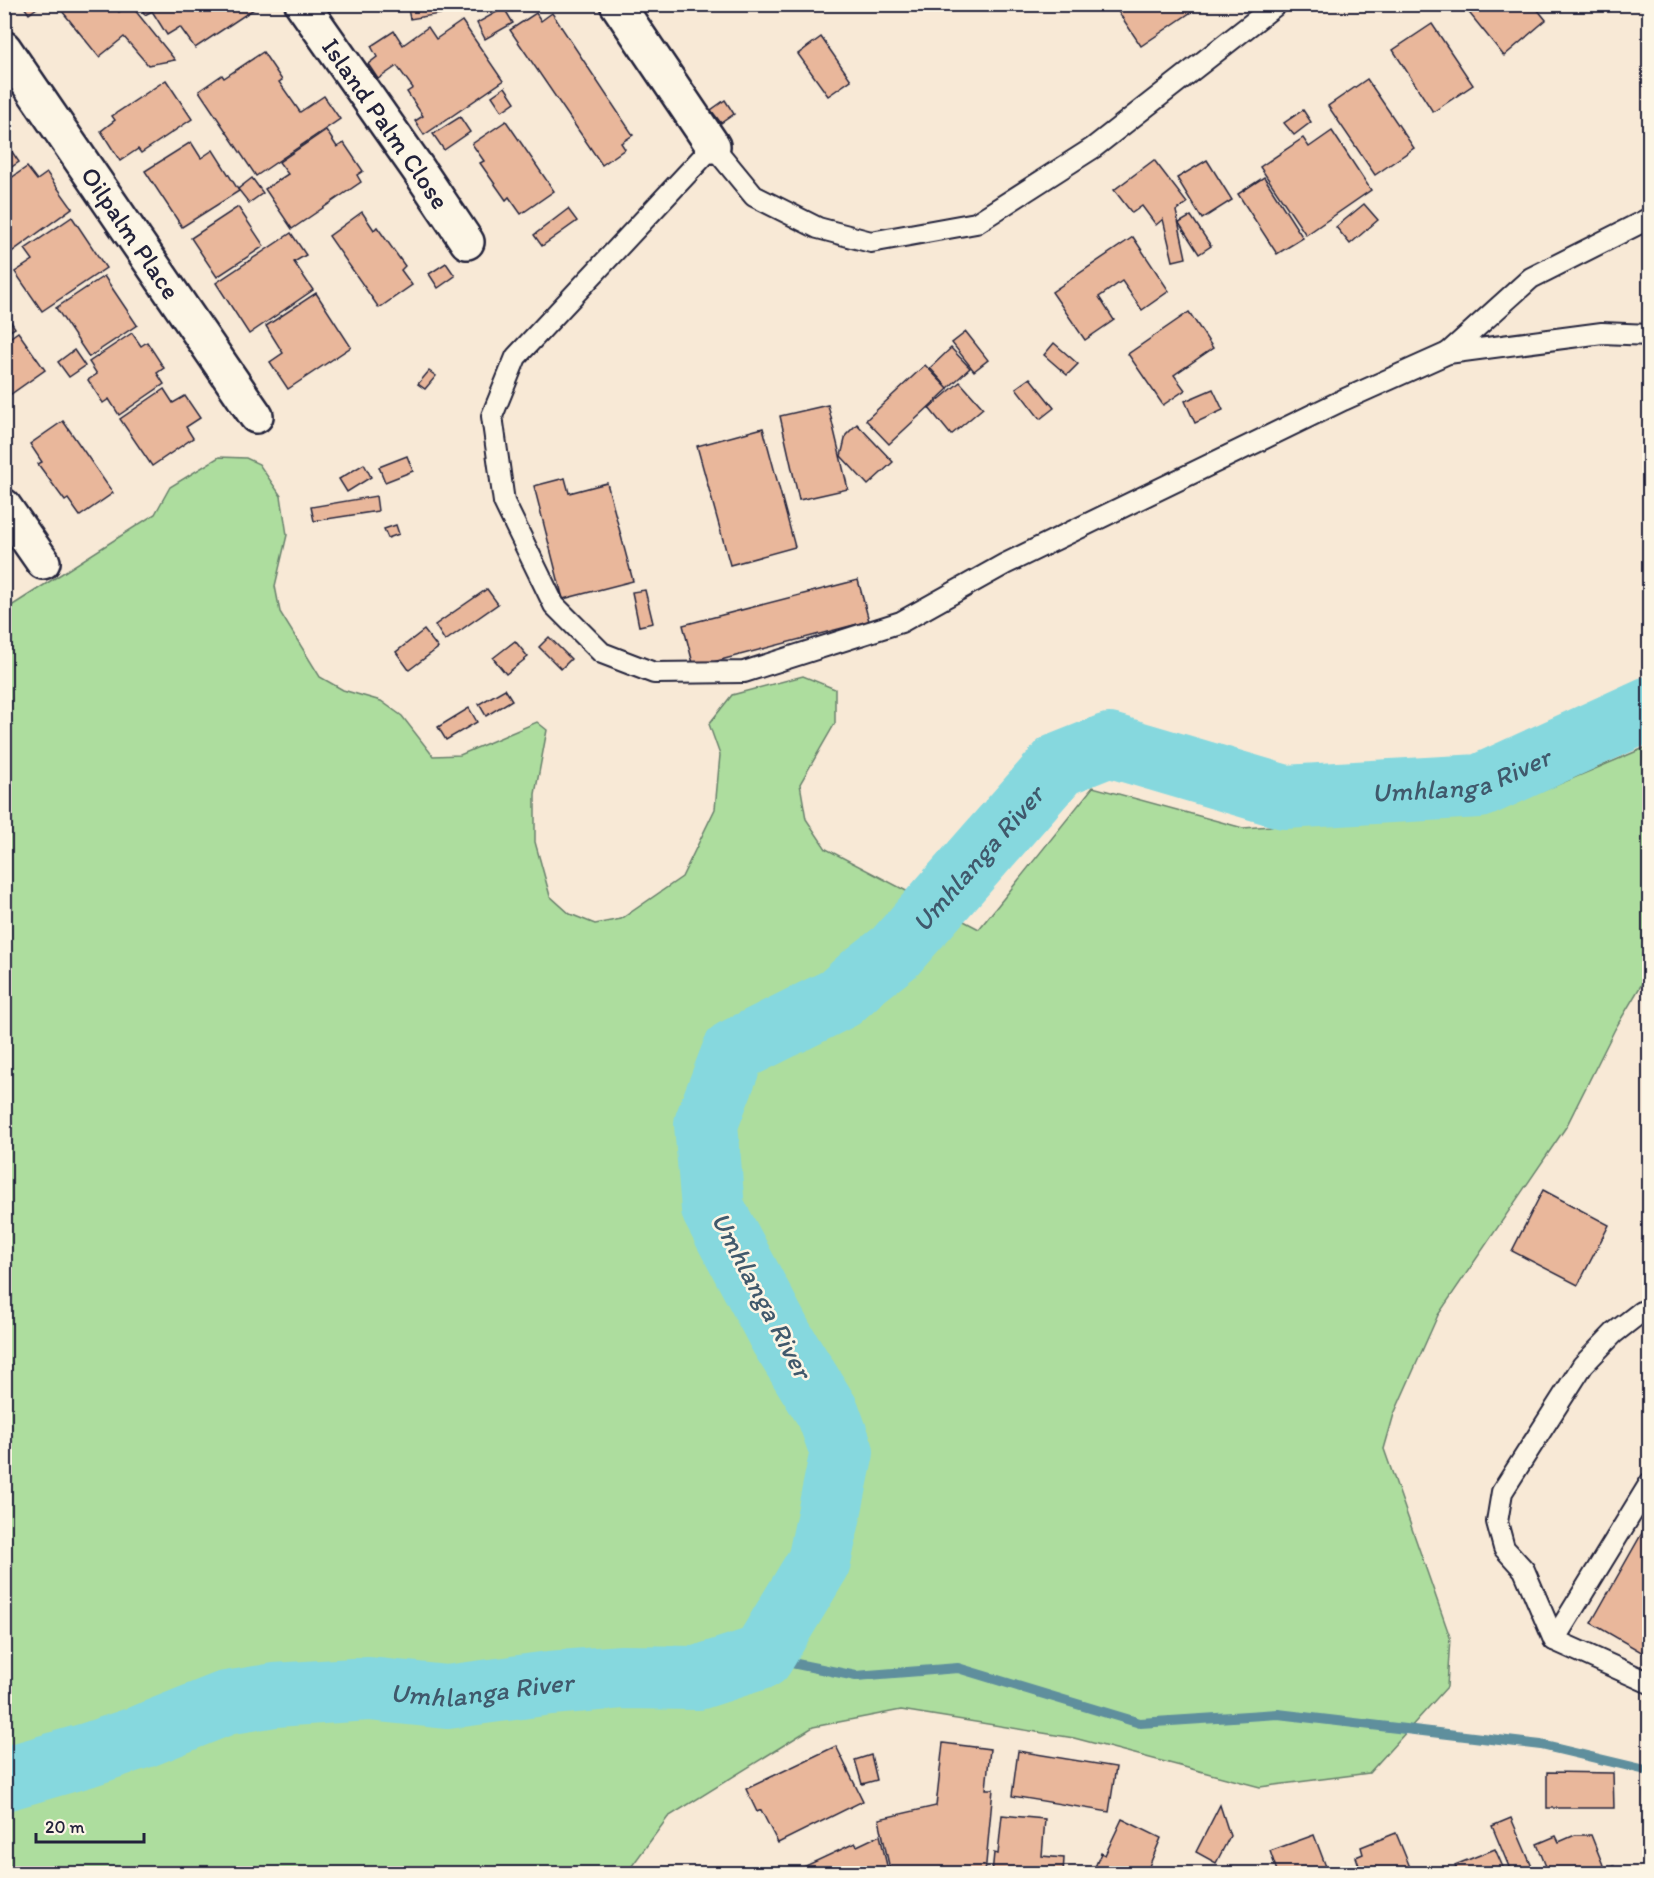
<svg xmlns="http://www.w3.org/2000/svg" width="1654" height="1878" font-family="Itim,sans-serif">
<style>
.green{fill:#addd9e;stroke:#68806c;stroke-width:1.5}
.lines{fill:none;stroke-linecap:round;stroke-linejoin:round}
.stream{stroke:#5e8f9d;stroke-width:10}
.river{stroke:#86d8de;stroke-width:64}
.building{fill:#e9b79b;stroke:#22223b;stroke-width:1.5}
.service-casing{stroke:#22223b;stroke-width:24}
.minor-casing{stroke:#22223b;stroke-width:38}
.service{stroke:#fcf5e5;stroke-width:20}
.minor{stroke:#fcf5e5;stroke-width:33}
.labels{text-anchor:middle;dominant-baseline:central;stroke-width:5;stroke-linejoin:round;paint-order:stroke}
.street-label{font-size:26px;fill:#22223b;stroke:#fcf5e5}
.water-label{font-size:27px;font-style:italic;fill:#40596c;stroke:#fcf5e5}
</style>
<rect width="100%" height="100%" fill="#f8e9d6"/>
<filter id="ink" filterUnits="userSpaceOnUse"><feTurbulence type="fractalNoise" baseFrequency=".0167" numOctaves="2"/><feDisplacementMap in="SourceGraphic" scale="12" xChannelSelector="R" yChannelSelector="G"/><feConvolveMatrix kernelMatrix="1 2 1 2 8 2 1 2 1" color-interpolation-filters="sRGB"/></filter>
<g filter="url(#ink)">
<polygon class="green" points="219,457 246,458 259,464 281,496 287,535 275,586 280,612 320,677 343,690 381,701 402,716 433,756 460,755 537,722 547,730 535,794 535,842 550,896 570,914 595,924 621,919 682,877 715,809 720,755 709,724 732,695 803,676 835,689 835,723 800,784 806,819 826,849 979,929 1093,787 1243,828 1498,810 1649,746 1649,972 1615,1029 1566,1127 1438,1315 1394,1414 1384,1449 1450,1637 1447,1687 1369,1773 1260,1787 1074,1738 901,1710 813,1727 668,1817 629,1870 624,1873 5,1873 5,610 155,514 170,487"/>
<g class="lines">
<polyline class="stream" points="762,1657 856,1676 958,1668 1140,1723 1278,1714 1541,1745 1650,1771"/>
<path class="river" id="s1" d="M 4,1779 L 87,1755 L 141,1737 L 226,1703 L 275,1695 L 369,1689 L 447,1697 L 550,1683 L 622,1677 L 697,1678 L 762,1657 L 819,1562 L 842,1452 L 828,1413 L 781,1337 L 713,1209 L 706,1124 L 734,1051 L 840,998 L 863,977 L 895,952 L 1059,765 L 1109,745 L 1285,797 L 1480,786 L 1650,708"/>
</g>
<g class="building">
<polygon points="22,4 42,4 29,14"/>
<polygon points="60,4 112,4 119,12 130,4 175,60 148,65 124,37 99,57 58,6"/>
<polygon points="139,4 251,4 254,9 195,48 180,27 167,35 152,11 145,15"/>
<polygon points="407,4 444,4 446,13 410,19"/>
<polygon points="1113,4 1203,4 1141,46"/>
<polygon points="1462,4 1533,4 1546,20 1504,56"/>
<polygon points="504,8 513,23 485,39 477,23"/>
<polygon points="536,13 541,21 552,13 633,135 621,143 625,149 602,165 510,30"/>
<polygon points="462,21 503,81 424,135 415,121 423,116 407,92 413,88 397,66 378,79 368,64 377,57 371,46 394,31 403,45 428,27 436,39"/>
<polygon points="1432,24 1473,85 1433,112 1393,50"/>
<polygon points="821,37 851,80 828,96 798,54"/>
<polygon points="263,52 282,80 279,82 300,112 324,96 340,119 256,176 199,91 222,75 224,78"/>
<polygon points="1367,79 1414,148 1375,175 1328,106"/>
<polygon points="166,80 192,119 141,153 138,149 120,161 101,131 115,120 112,116"/>
<polygon points="505,87 515,102 502,111 492,96"/>
<polygon points="725,100 734,114 721,123 711,110"/>
<polygon points="1303,110 1311,122 1294,135 1284,123"/>
<polygon points="460,117 470,132 444,150 433,134"/>
<polygon points="506,121 554,191 521,214 509,197 506,200 480,163 484,161 472,144"/>
<polygon points="326,130 337,147 344,143 363,171 357,175 361,182 292,229 265,189 288,174 279,162"/>
<polygon points="1332,131 1371,190 1306,235 1260,167 1303,138 1309,147"/>
<polygon points="4,140 19,162 4,172"/>
<polygon points="191,142 201,158 213,150 239,191 182,227 145,171"/>
<polygon points="1154,160 1187,203 1176,211 1186,258 1173,261 1163,219 1156,225 1142,206 1132,213 1114,190"/>
<polygon points="1207,160 1232,200 1202,219 1177,178"/>
<polygon points="27,167 37,180 47,173 72,208 6,256 4,183"/>
<polygon points="1264,177 1303,238 1277,254 1238,194"/>
<polygon points="252,178 263,193 249,203 238,189"/>
<polygon points="1364,204 1378,220 1350,244 1336,227"/>
<polygon points="238,207 264,246 217,277 191,238"/>
<polygon points="568,209 577,221 542,246 534,235"/>
<polygon points="362,212 374,230 377,227 405,266 401,270 412,285 379,308 329,236"/>
<polygon points="1191,216 1211,246 1199,254 1179,223"/>
<polygon points="72,217 106,268 42,311 15,272 33,260 25,249"/>
<polygon points="291,233 306,255 294,262 313,290 249,334 216,283"/>
<polygon points="1133,237 1169,291 1142,310 1122,281 1099,297 1114,320 1085,340 1052,292"/>
<polygon points="446,263 455,276 438,288 429,274"/>
<polygon points="104,276 137,325 89,357 56,308"/>
<polygon points="316,293 351,347 288,389 270,362 283,353 266,326"/>
<polygon points="4,311 15,328 4,335"/>
<polygon points="1189,312 1213,348 1174,375 1185,390 1163,405 1128,354"/>
<polygon points="18,332 45,370 4,399 4,342"/>
<polygon points="966,332 988,360 974,371 952,343"/>
<polygon points="132,333 141,346 147,342 164,368 157,373 164,384 119,415 109,399 103,403 88,380 97,374 89,362"/>
<polygon points="1054,343 1078,364 1067,375 1044,355"/>
<polygon points="951,348 970,368 948,388 930,368"/>
<polygon points="74,350 85,366 69,377 58,362"/>
<polygon points="925,365 948,389 889,444 866,420"/>
<polygon points="429,371 436,376 425,389 418,384"/>
<polygon points="1030,378 1054,408 1040,419 1016,388"/>
<polygon points="960,382 983,408 951,435 929,408"/>
<polygon points="164,389 173,403 185,396 200,418 186,427 193,438 152,466 120,419"/>
<polygon points="1213,389 1223,410 1195,423 1185,401"/>
<polygon points="828,405 848,489 799,500 780,416"/>
<polygon points="63,421 113,493 80,516 68,499 65,501 38,464 42,462 30,444"/>
<polygon points="857,424 893,462 868,485 841,456 846,435"/>
<polygon points="763,428 795,547 730,565 697,446"/>
<polygon points="407,456 413,471 385,482 379,467"/>
<polygon points="364,464 371,477 347,492 339,479"/>
<polygon points="565,478 569,493 607,483 633,581 563,599 534,486"/>
<polygon points="376,496 378,511 314,521 311,507"/>
<polygon points="396,525 399,534 388,538 384,529"/>
<polygon points="858,580 869,621 694,667 683,625"/>
<polygon points="487,589 498,604 445,641 435,625"/>
<polygon points="645,590 653,623 639,626 632,592"/>
<polygon points="424,630 438,648 409,670 396,652"/>
<polygon points="549,637 571,659 561,669 539,647"/>
<polygon points="515,641 528,657 506,674 493,658"/>
<polygon points="505,689 512,700 486,716 479,704"/>
<polygon points="469,708 477,722 446,740 438,727"/>
<polygon points="1543,1190 1609,1225 1578,1285 1512,1251"/>
<polygon points="1650,1519 1650,1657 1591,1623"/>
<polygon points="943,1743 990,1749 986,1789 993,1789 985,1874 957,1874 958,1869 947,1872 947,1874 900,1874 900,1872 891,1874 879,1819 936,1806"/>
<polygon points="836,1746 863,1801 778,1843 761,1810 757,1812 746,1789"/>
<polygon points="1018,1751 1116,1767 1109,1812 1012,1796"/>
<polygon points="871,1755 877,1780 862,1784 855,1760"/>
<polygon points="1547,1772 1613,1773 1614,1808 1547,1808"/>
<polygon points="1220,1805 1230,1836 1216,1863 1196,1852"/>
<polygon points="1002,1815 1045,1819 1042,1856 1064,1858 1063,1874 992,1874 994,1853 998,1854"/>
<polygon points="1511,1818 1535,1874 1512,1874 1492,1826"/>
<polygon points="1122,1819 1161,1838 1147,1871 1152,1874 1092,1874 1101,1853 1105,1855"/>
<polygon points="1396,1833 1412,1872 1407,1874 1362,1874 1356,1857 1363,1854 1361,1847"/>
<polygon points="880,1835 888,1870 880,1874 800,1874 801,1873 799,1869 855,1843 857,1846"/>
<polygon points="1314,1835 1328,1872 1323,1874 1278,1874 1270,1851"/>
<polygon points="1575,1835 1591,1835 1605,1870 1614,1866 1616,1874 1549,1874 1537,1844 1556,1836 1559,1842"/>
<polygon points="1495,1849 1506,1874 1459,1874 1455,1865"/>
<polygon points="785,1868 787,1874 774,1874"/>
</g>
<g class="lines">
<defs>
<g id="service">
<polyline points="1277,4 1093,148 976,223 871,242 818,228 754,196 713,146 516,357 492,416 504,502 554,605 602,653 654,673 744,672 901,622 1005,564 1343,400 1448,353 1602,333 1650,335"/>
<polyline points="1448,353 1531,278 1650,218"/>
<polyline points="1650,1311 1641,1312 1614,1333 1583,1365 1502,1492 1497,1522 1504,1548 1524,1570 1554,1640 1650,1683"/>
<polyline points="1554,1640 1650,1483"/>
</g>
<g id="minor">
<path id="s2" d="M 302,4 L 418,169 L 467,242"/>
<polyline points="617,4 713,146"/>
<path id="s3" d="M 4,48 L 256,416"/>
<polyline points="4,506 43,562"/>
</g>
</defs>
<use href="#service" class="service-casing"/>
<use href="#minor" class="minor-casing"/>
<use href="#service" class="service"/>
<use href="#minor" class="minor"/>
</g>
</g>
<g class="labels">
<g class="street-label">
<text stroke="none"><textPath href="#s2" startOffset="146">Island Palm Close</textPath></text>
<text stroke="none"><textPath href="#s3" startOffset="224">Oilpalm Place</textPath></text>
</g>
<g class="water-label">
<text stroke="none"><textPath href="#s1" startOffset="2294">Umhlanga River</textPath></text>
<text stroke="none"><textPath href="#s1" startOffset="1754">Umhlanga River</textPath></text>
<text transform="translate(762 1295) rotate(62)">Umhlanga River</text>
<text stroke="none"><textPath href="#s1" startOffset="492">Umhlanga River</textPath></text>
</g>
</g>
<rect width="1654" height="1878" fill="none" stroke="#fcf5e5" stroke-width="24"/>
<rect x="12" y="12" width="1630" height="1854" fill="none" stroke="#22223b" stroke-width="2" filter="url(#ink)"/>
<path d="M36 1833v9h108v-9" fill="none" stroke="#22223b" stroke-width="3"/>
<text x="45" y="1833" font-size="18" fill="#22223b" stroke="#fcf5e5" stroke-width="4.5" paint-order="stroke">20 m</text>
</svg>
